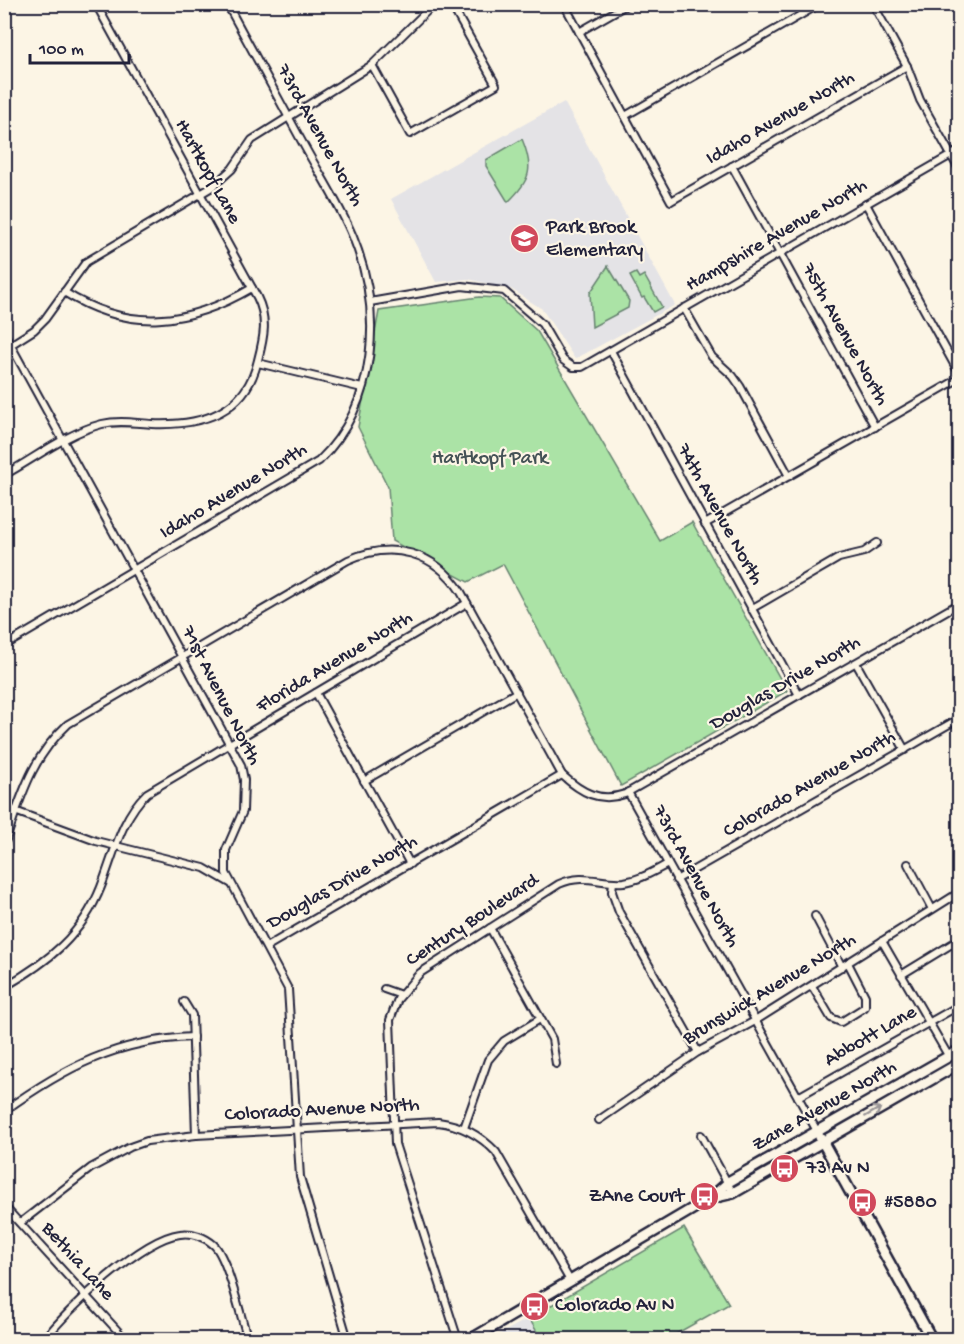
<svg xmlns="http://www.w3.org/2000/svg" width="964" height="1344" font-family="'Gochi Hand',sans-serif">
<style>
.built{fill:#e4e3e6}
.green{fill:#abe3a6;stroke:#668270;stroke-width:1.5}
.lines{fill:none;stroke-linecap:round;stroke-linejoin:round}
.street-casing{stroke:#22223b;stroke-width:10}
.secondary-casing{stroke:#22223b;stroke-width:14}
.street{stroke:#fcf5e5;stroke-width:6}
.secondary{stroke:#fcf5e5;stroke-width:9}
.oneway{stroke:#9a9698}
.labels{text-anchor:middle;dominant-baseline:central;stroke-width:4.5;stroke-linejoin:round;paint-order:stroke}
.street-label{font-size:20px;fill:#22223b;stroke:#fcf5e5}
.poi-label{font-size:20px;fill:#22223b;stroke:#fcf5e5;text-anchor:start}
.park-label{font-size:20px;fill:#445256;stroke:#fcf5e5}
</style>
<rect width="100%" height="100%" fill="#fcf5e5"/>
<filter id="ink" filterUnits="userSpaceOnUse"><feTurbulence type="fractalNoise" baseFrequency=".0167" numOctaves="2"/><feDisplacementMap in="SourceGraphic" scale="12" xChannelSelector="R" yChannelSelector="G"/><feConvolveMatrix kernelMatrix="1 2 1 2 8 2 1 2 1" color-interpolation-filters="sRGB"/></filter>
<g filter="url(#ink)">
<g class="built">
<polygon points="564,102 675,305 575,359 542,309 511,289 468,279 436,282 391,199"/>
<polygon points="529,1318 541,1339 491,1339"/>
</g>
<g class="green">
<path d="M 522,139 C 534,168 531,180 508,202 L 486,166 L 486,160 Z"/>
<polygon points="608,266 629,301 628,308 592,327 590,293"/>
<polygon points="636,273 639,278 644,275 662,307 653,312 644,297 642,298 630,276"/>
<polygon points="479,297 500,298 537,331 660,541 692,522 787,691 621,786 503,564 468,582 392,541 388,487 358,427 379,311"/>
<polygon points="684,1228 729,1304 667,1339 541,1339 529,1318"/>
</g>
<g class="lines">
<defs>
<g id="street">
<polyline points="564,4 671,201 907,66"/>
<polyline points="873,4 907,66 920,100 960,171"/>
<polyline points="579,32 628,4"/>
<polyline points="372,65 410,134 496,85 451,4"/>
<polyline points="625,116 820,4"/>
<polyline points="732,166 875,427"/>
<polyline points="866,204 960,375"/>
<path d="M 64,292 C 129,333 189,325 252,288"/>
<polyline points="370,302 462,286 504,291 542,324 563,360 573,367 582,367 960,150"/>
<polyline points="684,308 712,357 733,376 740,386 789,476"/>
<polyline points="4,333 241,765 244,780 243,811 226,850 226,873 288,989 300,1177 348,1340"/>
<polyline points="4,349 34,330 45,319 86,262 212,187 232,169 252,140 372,65 434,4"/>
<polyline points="611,351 799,695"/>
<polyline points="258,363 362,388"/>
<path d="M 4,475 C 35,458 67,433 102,424 C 119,420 135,423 152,424 C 202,426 246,413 258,360 C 264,337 268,319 257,297 L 96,4"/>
<polyline points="705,524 960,378"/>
<polyline points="751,609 839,558 864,552 877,543"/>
<path d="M 4,646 L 319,461 C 378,403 383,311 353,237 C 339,203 318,172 301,140 C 277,95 252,50 227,4"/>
<polyline points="856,663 905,750"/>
<polyline points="316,693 410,864"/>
<polyline points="364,781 517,692"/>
<polyline points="628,792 817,1131"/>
<polyline points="4,807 96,841 204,868 230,883"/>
<path d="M 4,845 C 21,798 30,759 68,724 L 348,560 C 392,540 435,552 461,592 L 562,775 C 581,792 599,803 625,794 L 960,603"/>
<polyline points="908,864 932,909"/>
<polyline points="676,880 960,718"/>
<polyline points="613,882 612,892 619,912 698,1052"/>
<polyline points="815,916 842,967"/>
<polyline points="490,928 552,1039 556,1064"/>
<polyline points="882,941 949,1057"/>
<polyline points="266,947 562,775"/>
<polyline points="901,975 960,939"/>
<polyline points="812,986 831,1018 841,1022 865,1007 865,996 848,963"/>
<path d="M 4,987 C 48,962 82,935 101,887 C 114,854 121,818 147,793 L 467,603"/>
<polyline points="384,989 401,995"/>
<polyline points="184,1002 192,1015 196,1135"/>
<polyline points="798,1097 960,1005"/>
<path d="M 4,1111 C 65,1067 117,1040 193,1037"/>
<polyline points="599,1120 698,1052 755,1021 960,892"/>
<polyline points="464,1128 488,1060 504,1041 540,1019"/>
<polyline points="701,1135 733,1193"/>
<polyline points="4,1206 126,1340"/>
<path d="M 20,1223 L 91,1168 L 130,1147 L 147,1141 L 196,1135 L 438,1122 C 462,1125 480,1135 496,1152 L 569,1279"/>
<path d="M 44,1340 C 68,1309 141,1239 180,1234 C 192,1232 205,1237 214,1245 C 228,1259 241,1318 248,1340"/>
<path d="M 458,1340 L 395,1144 L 390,1020 L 398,999 L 420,973 L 559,884 C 585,873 599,884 624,882 C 640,880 654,871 668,864"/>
</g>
<g id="secondary">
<polyline points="820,1137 932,1340"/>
<polyline points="712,1198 733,1193 960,1063"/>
<polyline points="470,1340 711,1198 730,1181 960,1050"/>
</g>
</defs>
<use href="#street" class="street-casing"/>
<use href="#secondary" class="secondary-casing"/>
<use href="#street" class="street"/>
<use href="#secondary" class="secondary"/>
</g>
<defs><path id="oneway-shaft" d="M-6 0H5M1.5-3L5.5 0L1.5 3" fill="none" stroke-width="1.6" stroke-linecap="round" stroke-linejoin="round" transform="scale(1.5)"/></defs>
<use class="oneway" href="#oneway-shaft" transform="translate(873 1112) rotate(-30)"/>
</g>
<defs>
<symbol id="school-disc" viewBox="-11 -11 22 22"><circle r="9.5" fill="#d1495b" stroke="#fcf5e5"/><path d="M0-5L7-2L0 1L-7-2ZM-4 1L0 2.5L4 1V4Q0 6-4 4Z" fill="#fff"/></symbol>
<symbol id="bus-disc" viewBox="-11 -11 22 22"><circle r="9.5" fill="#d1495b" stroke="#fcf5e5"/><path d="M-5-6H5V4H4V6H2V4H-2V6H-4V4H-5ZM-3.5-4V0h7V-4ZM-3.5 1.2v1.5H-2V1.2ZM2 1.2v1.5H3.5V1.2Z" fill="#fff"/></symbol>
</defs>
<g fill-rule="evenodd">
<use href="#school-disc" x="508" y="222" width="33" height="33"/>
<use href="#bus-disc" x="768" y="1152" width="33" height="33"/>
<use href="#bus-disc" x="688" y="1180" width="33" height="33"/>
<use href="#bus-disc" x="846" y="1186" width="33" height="33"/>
<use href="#bus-disc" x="518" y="1290" width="33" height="33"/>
</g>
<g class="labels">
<g class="street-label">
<text transform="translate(781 119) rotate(-30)">Idaho Avenue North</text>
<text transform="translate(319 136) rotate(61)">73rd Avenue North</text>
<text transform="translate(207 172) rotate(61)">Hartkopf Lane</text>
<text transform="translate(777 236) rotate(-30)">Hampshire Avenue North</text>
<text transform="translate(844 335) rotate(61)">75th Avenue North</text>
<text transform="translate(234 492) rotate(-31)">Idaho Avenue North</text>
<text transform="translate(719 515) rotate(61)">74th Avenue North</text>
<text transform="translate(335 663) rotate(-31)">Florida Avenue North</text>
<text transform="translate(786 684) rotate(-30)">Douglas Drive North</text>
<text transform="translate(220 696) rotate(63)">71st Avenue North</text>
<text transform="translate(810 785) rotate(-30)">Colorado Avenue North</text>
<text transform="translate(695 877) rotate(61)">73rd Avenue North</text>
<text transform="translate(343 883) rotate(-30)">Douglas Drive North</text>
<text transform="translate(473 921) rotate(-33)">Century Boulevard</text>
<text transform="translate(770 990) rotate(-31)">Brunswick Avenue North</text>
<text transform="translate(871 1037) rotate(-30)">Abbott Lane</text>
<text transform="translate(825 1107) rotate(-30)">Zane Avenue North</text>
<text transform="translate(322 1111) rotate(-3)">Colorado Avenue North</text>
<text transform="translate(77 1262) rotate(48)">Bethia Lane</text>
</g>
<g class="poi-label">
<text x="546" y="228">Park Brook<tspan x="546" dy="23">Elementary</tspan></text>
<text x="806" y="1169">73 Av N</text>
<text x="684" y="1197" text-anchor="end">ZAne Court</text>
<text x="884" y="1203">#5880</text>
<text x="555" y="1306">Colorado Av N</text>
</g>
<g class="park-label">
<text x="490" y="459">Hartkopf Park</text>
</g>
</g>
<rect width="964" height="1344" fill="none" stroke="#fcf5e5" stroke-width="24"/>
<rect x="12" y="12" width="940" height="1320" fill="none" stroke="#22223b" stroke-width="2" filter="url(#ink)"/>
<path d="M30 54v9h99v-9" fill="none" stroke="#22223b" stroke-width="3"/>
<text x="39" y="54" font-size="18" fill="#22223b" stroke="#fcf5e5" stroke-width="4.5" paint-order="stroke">100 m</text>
</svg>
